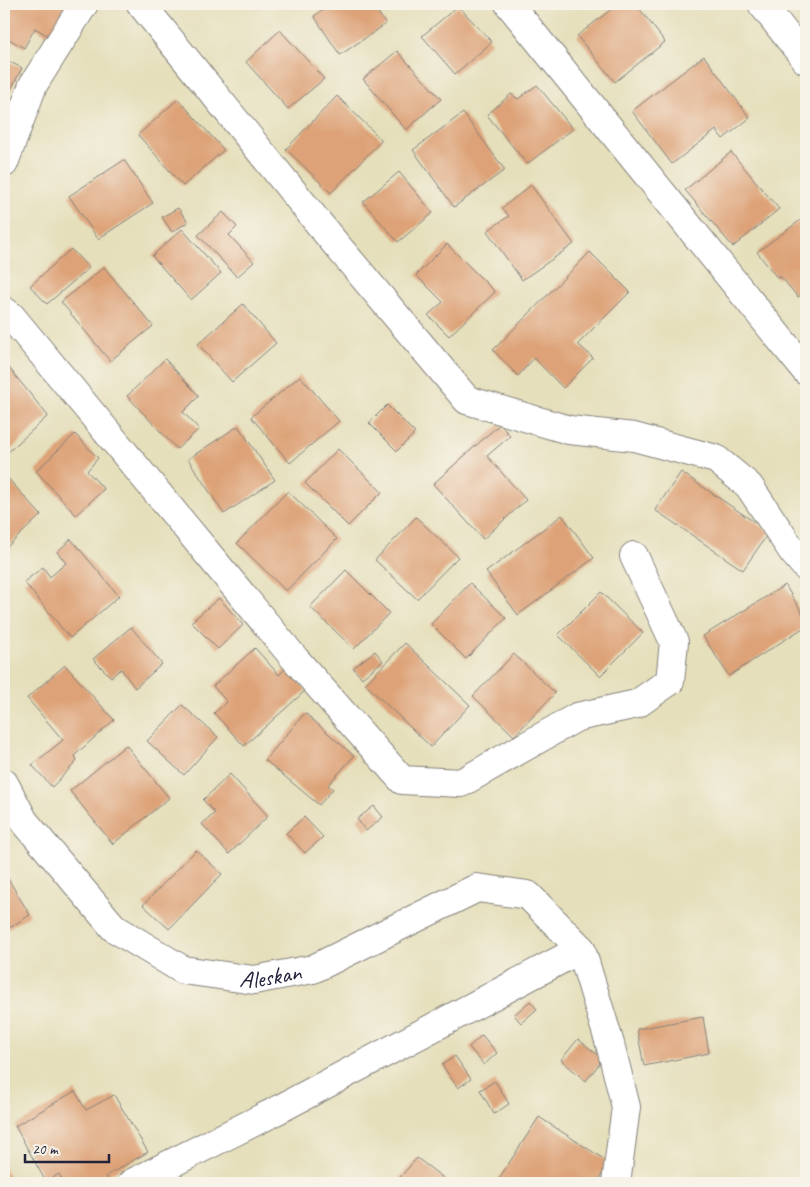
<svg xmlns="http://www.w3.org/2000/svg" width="810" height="1187" font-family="Caveat,sans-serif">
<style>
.building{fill:#dda277}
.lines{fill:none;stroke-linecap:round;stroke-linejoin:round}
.minor-casing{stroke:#84807b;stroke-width:30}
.minor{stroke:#fff;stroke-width:28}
.labels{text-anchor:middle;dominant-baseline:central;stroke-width:4;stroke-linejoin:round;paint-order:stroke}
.street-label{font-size:24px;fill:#22223b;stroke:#f7f3e8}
</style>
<rect width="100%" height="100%" fill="#f7f3e8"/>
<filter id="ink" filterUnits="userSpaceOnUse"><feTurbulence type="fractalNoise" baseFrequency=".02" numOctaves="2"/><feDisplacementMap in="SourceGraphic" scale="10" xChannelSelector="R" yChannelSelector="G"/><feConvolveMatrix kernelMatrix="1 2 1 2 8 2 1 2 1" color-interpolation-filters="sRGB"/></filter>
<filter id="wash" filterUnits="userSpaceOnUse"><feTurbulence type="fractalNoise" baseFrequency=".0096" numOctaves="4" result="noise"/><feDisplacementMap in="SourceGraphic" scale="20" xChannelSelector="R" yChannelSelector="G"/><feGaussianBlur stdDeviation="1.12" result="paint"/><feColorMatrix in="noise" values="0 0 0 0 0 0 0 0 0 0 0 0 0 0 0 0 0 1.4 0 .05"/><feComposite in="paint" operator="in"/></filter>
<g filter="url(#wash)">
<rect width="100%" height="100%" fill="#e5dfbb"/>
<g id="blocks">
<g class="building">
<polygon points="4,4 69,4 50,37 35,28 24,48 4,36"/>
<polygon points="332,4 372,4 386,24 340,55 314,16"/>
<polygon points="618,4 636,4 665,42 615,82 577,36"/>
<polygon points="458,6 492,42 455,74 422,36"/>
<polygon points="280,30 324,79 288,109 246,62"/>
<polygon points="397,51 441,99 406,130 363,79"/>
<polygon points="704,56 750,118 723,139 716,130 672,164 632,111"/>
<polygon points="4,59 22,68 4,103"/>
<polygon points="537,85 573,129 527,164 487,115 511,94 518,99"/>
<polygon points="337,96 382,140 331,193 286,149"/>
<polygon points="178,99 224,150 183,186 138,135"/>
<polygon points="463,113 505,170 454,207 413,150"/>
<polygon points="731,152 779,209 733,247 685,190"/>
<polygon points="124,160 153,203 98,239 69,196"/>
<polygon points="399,172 433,213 398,242 363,202"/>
<polygon points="531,185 574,244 522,280 487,231 509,216 502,208"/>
<polygon points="178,208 188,222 172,232 162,217"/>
<polygon points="223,212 237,227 229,235 254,262 237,277 198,235"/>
<polygon points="806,216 806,291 798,297 780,276 778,279 757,252"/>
<polygon points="182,229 221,273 191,300 152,256"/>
<polygon points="447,244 495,292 449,336 428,315 443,302 416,275"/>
<polygon points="71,249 89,268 47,304 30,286"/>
<polygon points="590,252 630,292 578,344 593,358 563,388 534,358 518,376 493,350"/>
<polygon points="104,267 153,326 110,361 61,302"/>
<polygon points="243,304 276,343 232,382 198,344"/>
<polygon points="165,359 199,396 183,412 199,429 177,449 127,396"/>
<polygon points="5,363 48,416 7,453 4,449 4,365"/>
<polygon points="300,376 339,421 290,463 251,417"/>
<polygon points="387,405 415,433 397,451 369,423"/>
<polygon points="500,424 510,436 487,456 526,500 483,539 433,484"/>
<polygon points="238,426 275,480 224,514 188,459"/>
<polygon points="75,434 98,458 87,471 104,489 76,515 36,471"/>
<polygon points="338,449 382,492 348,526 305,483"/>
<polygon points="681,472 769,532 743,570 655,510"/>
<polygon points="4,474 41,515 4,550"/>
<polygon points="288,491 337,539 286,591 237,543"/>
<polygon points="562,515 594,558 518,615 486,572"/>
<polygon points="416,517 458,557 417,599 375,560"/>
<polygon points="71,539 119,596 70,638 24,582 43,567 50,577 66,563 57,552"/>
<polygon points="346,570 389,613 354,649 310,607"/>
<polygon points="470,583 506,618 466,659 431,624"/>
<polygon points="785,585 806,619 806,626 729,676 703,636"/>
<polygon points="601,592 643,633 600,676 558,635"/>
<polygon points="219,598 243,625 218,649 191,622"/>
<polygon points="131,627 162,664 135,688 121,669 111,677 93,659"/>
<polygon points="405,643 470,705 431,747 365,684"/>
<polygon points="255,648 279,675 286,668 306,690 244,746 214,713 227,702 213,686"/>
<polygon points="375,651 383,661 362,678 353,668"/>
<polygon points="514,654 555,693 514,736 473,696"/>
<polygon points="65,665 114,720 75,755 77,761 52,787 32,765 63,740 27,698"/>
<polygon points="182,705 218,737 184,775 147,741"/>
<polygon points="305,713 354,756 328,785 333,789 319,805 265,760"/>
<polygon points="126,745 169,798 113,844 70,791"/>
<polygon points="230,774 268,816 229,854 202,824 215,813 203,800"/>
<polygon points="374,806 383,817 366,831 357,819"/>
<polygon points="304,817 323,837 305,853 286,833"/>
<polygon points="196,850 222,874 169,929 143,905"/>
<polygon points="4,872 30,915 4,931"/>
<polygon points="530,1001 537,1009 521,1023 514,1015"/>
<polygon points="703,1017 709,1053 644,1066 637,1029"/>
<polygon points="482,1035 497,1053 484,1065 469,1047"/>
<polygon points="578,1039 603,1059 586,1081 561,1060"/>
<polygon points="455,1056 471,1079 458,1088 442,1065"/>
<polygon points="495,1081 509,1104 494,1114 480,1090"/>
<polygon points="75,1091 86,1110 114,1095 148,1152 106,1176 109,1182 107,1183 64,1183 59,1174 46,1182 15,1126"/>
<polygon points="539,1117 610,1163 596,1183 496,1183"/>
<polygon points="417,1158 450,1183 395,1183"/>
<polygon points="4,1168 14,1183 4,1183"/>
</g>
</g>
</g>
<g filter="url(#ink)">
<use href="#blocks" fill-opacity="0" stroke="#84807b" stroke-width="1"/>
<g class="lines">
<defs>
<g id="minor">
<polyline points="141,4 329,236 467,400 569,430 634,437 716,459 749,486 793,552 806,567"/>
<polyline points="509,4 806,371"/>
<polyline points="762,4 806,60"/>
<polyline points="4,163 33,85 84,4"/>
<polyline points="4,311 11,316 295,659 402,780 461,783 577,717 637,704 670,681 674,642 634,556"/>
<path id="s1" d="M 4,783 L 24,821 L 114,928 L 183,970 L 254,980 L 313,969 L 477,888 L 528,895 L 581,949 L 610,1044 L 626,1107 L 616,1183"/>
<polyline points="132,1183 270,1114 581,949"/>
</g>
</defs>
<use href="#minor" class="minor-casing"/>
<use href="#minor" class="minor"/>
</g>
</g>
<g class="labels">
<g class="street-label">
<text stroke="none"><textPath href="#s1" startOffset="352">Aleskan</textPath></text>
</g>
</g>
<rect width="810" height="1187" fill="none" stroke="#f7f3e8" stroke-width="20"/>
<path d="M25 1154v8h84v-8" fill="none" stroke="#22223b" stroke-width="2.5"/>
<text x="32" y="1154" font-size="15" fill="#22223b" stroke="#f7f3e8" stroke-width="4" paint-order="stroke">20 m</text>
</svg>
